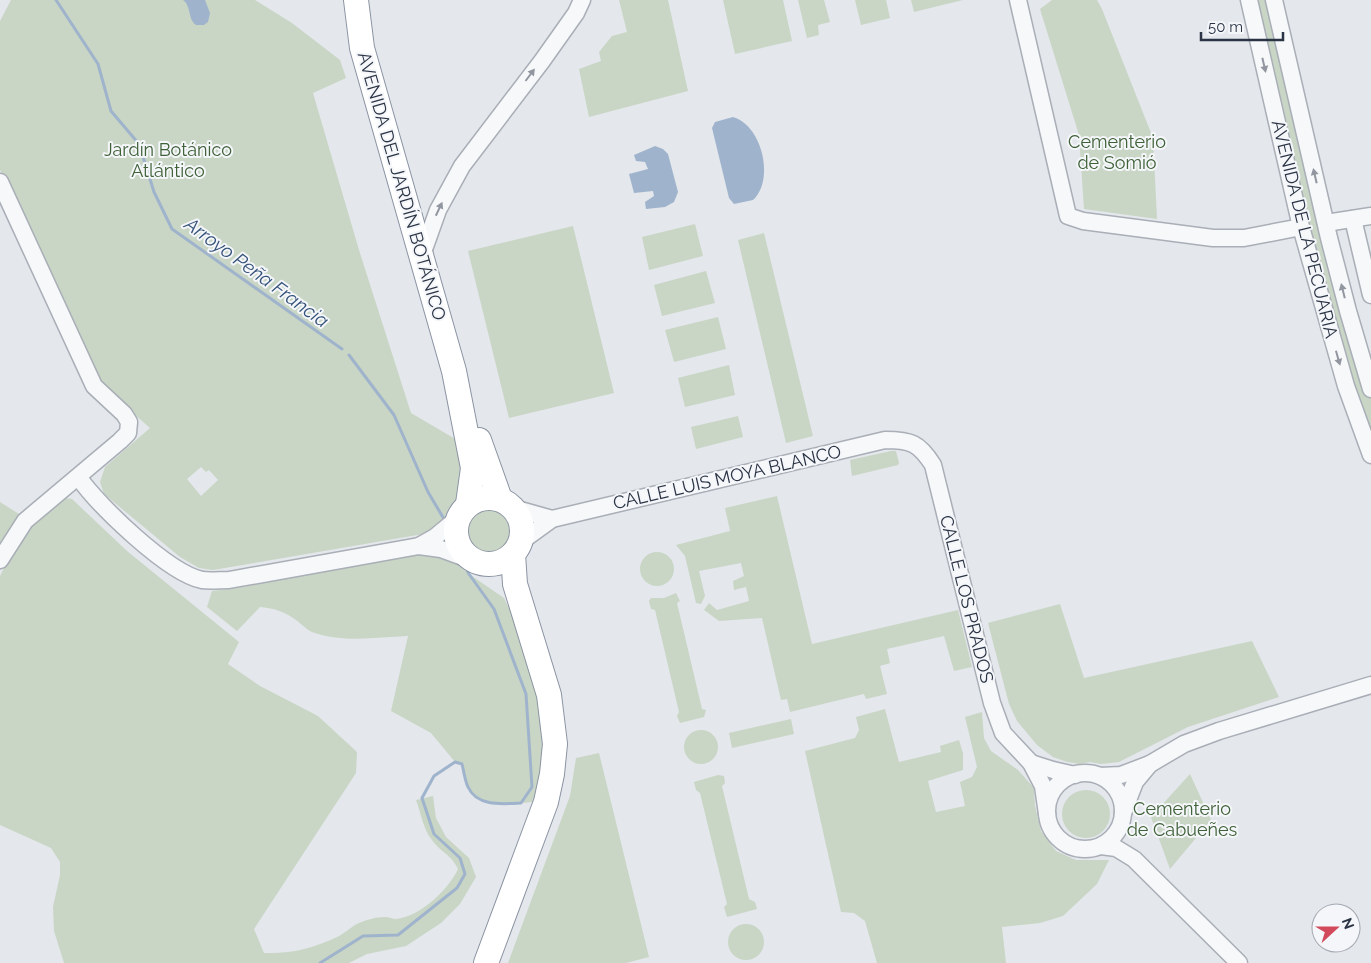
<svg xmlns="http://www.w3.org/2000/svg" width="1371" height="963" font-family="Raleway,sans-serif">
<style>
.green{fill:#c9d6c5;fill-rule:evenodd}
.water{fill:#9fb4cc}
.lines{fill:none;stroke-linecap:round;stroke-linejoin:round}
.stream{stroke:#9fb4cc;stroke-width:3}
.minor-casing{stroke:#a9aeb7;stroke-width:19}
.highway-casing{stroke:#8b94a3;stroke-width:26}
.minor{stroke:#f7f8fa;stroke-width:16}
.highway{stroke:#fff;stroke-width:24}
.oneway{fill:#9196a0}
.labels{text-anchor:middle;dominant-baseline:central;stroke-width:4;stroke-linejoin:round;paint-order:stroke}
.park-label{font-size:18px;fill:#3f6138;stroke:#f4f6f9}
.street-label{font-size:18px;fill:#2b3445;stroke:#f4f6f9}
.water-label{font-size:19px;font-style:italic;fill:#34527a;stroke:#f4f6f9}
</style>
<rect width="100%" height="100%" fill="#e4e7ec"/>
<g class="green">
<path d="M 11,0 L 255,0 L 292,23 L 340,60 L 346,78 L 313,93 L 359,250 L 411,413 L 457,440 C 462,460 466,485 456,503 C 450,515 438,524 429,533 L 213,570 L 199,568 L 180,557 L 104,494 L 100,482 L 105,467 L 150,428 L 99,383 L 0,170 L 0,21 ZM 201,467 L 206,472 L 209,470 L 218,480 L 201,496 L 187,479 Z"/>
<polygon points="619,0 668,0 688,91 589,117 579,69 601,61 599,52 612,36 627,32"/>
<polygon points="723,0 783,0 792,41 735,54"/>
<polygon points="798,0 824,0 830,22 818,25 819,35 807,38"/>
<polygon points="855,0 886,0 890,18 861,25"/>
<polygon points="911,0 963,0 914,12"/>
<polygon points="1052,0 1097,0 1102,9 1153,138 1157,219 1084,209 1079,135 1040,9"/>
<polygon points="1249,0 1274,0 1371,389 1371,455"/>
<polygon points="695,224 703,256 649,270 642,237"/>
<polygon points="573,226 614,393 509,418 468,251"/>
<polygon points="764,233 813,436 786,443 738,240"/>
<polygon points="706,271 715,303 662,316 654,285"/>
<polygon points="718,317 726,349 674,362 665,330"/>
<polygon points="729,365 735,395 685,407 678,378"/>
<polygon points="738,416 743,437 696,449 691,427"/>
<polygon points="891,451 896,451 899,463 898,465 852,476 850,460"/>
<polygon points="777,496 812,644 958,610 972,667 954,671 944,636 887,649 890,663 880,666 887,694 866,699 864,694 790,712 787,699 781,700 762,618 719,621 704,610 709,603 717,610 749,601 746,587 734,590 733,581 744,576 741,563 699,571 705,596 701,604 696,603 685,556 676,545 730,531 725,508"/>
<path d="M 65,498 L 72,499 L 127,551 L 239,642 L 228,664 L 260,686 L 318,716 L 357,752 L 356,773 L 254,929 L 264,953 C 291,954 315,948 339,936 C 346,932 352,926 359,923 C 366,920 376,917 385,917 C 389,917 393,919 396,919 C 420,917 449,889 458,869 C 451,854 440,852 432,840 C 423,829 421,813 416,800 L 433,796 L 436,818 L 446,837 L 469,858 L 476,877 L 460,904 L 441,923 L 406,946 L 367,954 L 349,963 L 64,963 L 54,931 L 53,907 L 60,875 L 60,862 L 51,848 L 0,825 L 0,576 C 10,556 21,533 39,517 C 47,510 56,505 65,498 Z"/>
<path d="M 485,498 C 489,499 496,498 500,499 C 503,500 506,505 509,507 C 525,521 525,528 513,546 C 511,550 508,555 505,559 C 494,571 473,563 464,553 C 449,537 460,520 468,504 Z"/>
<polygon points="0,502 19,514 0,543"/>
<circle cx="657" cy="569" r="17"/>
<path d="M 409,555 L 433,555 L 452,560 L 469,574 L 504,598 L 520,631 L 535,676 L 544,733 L 540,801 C 519,803 478,811 468,787 C 465,780 464,772 462,764 L 455,762 L 431,733 L 391,711 L 408,636 C 378,637 346,643 315,633 C 307,631 300,622 293,618 C 283,611 272,608 260,607 L 237,631 L 207,607 L 212,591 L 237,588 Z"/>
<polygon points="676,593 680,601 677,603 702,709 706,710 704,717 680,723 677,716 679,712 655,610 651,609 649,601 651,598 664,598"/>
<polygon points="1060,604 1084,678 1252,641 1279,697 1188,727 1119,762 1101,764 1090,762 1080,764 1067,762 1053,757 1037,745 1017,721 1009,704 988,623"/>
<polygon points="885,709 899,762 941,752 940,746 959,740 963,753 963,770 928,781 936,812 965,806 960,782 972,777 977,767 965,717 982,712 984,738 991,751 1018,770 1034,788 1035,806 1041,831 1056,851 1076,860 1109,860 1097,884 1063,916 1040,923 1002,927 1006,963 877,963 865,921 854,913 841,912 805,751 855,738 859,730 856,717"/>
<polygon points="791,719 794,734 732,748 729,733"/>
<circle cx="701" cy="747" r="17"/>
<polygon points="599,753 649,957 626,963 508,963 570,796 576,758"/>
<polygon points="1190,774 1211,820 1170,869 1151,817"/>
<polygon points="718,775 724,776 725,783 722,786 749,899 755,902 757,909 727,917 724,907 727,904 700,793 696,790 694,782"/>
<circle cx="1086" cy="814" r="24"/>
<circle cx="746" cy="942" r="18"/>
</g>
<g class="water">
<path d="M 183,0 L 205,0 L 210,13 L 208,22 L 204,25 L 196,25 C 187,18 192,7 183,0 Z"/>
<path d="M 733,117 C 762,125 775,180 753,200 L 734,204 L 729,198 L 712,128 L 715,122 Z"/>
<polygon points="655,146 663,149 668,154 678,192 674,202 665,207 646,209 645,202 654,196 653,191 634,193 629,174 648,169 645,162 636,161 634,155"/>
</g>
<g class="lines">
<g class="stream">
<polyline points="56,0 98,64 111,111 139,144 154,192 172,229 342,349"/>
<polyline points="349,355 394,415 428,492 444,519"/>
<path d="M 320,963 L 363,936 L 398,935 L 457,888 L 465,874 L 460,858 L 434,834 L 422,798 L 434,776 L 455,762 L 462,764 C 464,772 465,781 468,787 C 477,807 503,804 521,803 L 532,787 L 526,694 L 494,609 L 469,574 L 464,564"/>
</g>
<defs>
<g id="minor">
<polyline points="1018,0 1068,216 1083,221 1213,238 1244,238 1301,227"/>
<polyline points="1249,0 1301,227 1346,386 1371,455"/>
<polyline points="1274,0 1329,238 1348,311 1371,389"/>
<polyline points="0,182 94,386 124,414 129,422 128,433 120,441 25,521 0,560"/>
<polyline points="1353,219 1371,295"/>
<polyline points="1326,223 1371,216"/>
<polyline points="422,255 438,210 462,166 542,61 576,13 582,0"/>
<path d="M 79,478 C 99,506 168,573 202,580 C 210,581 220,580 229,580 L 419,546 L 441,549 L 471,560"/>
<polyline points="513,508 552,519"/>
<path d="M 519,543 L 552,519 L 885,440 C 911,440 919,443 933,465 L 992,703 L 1003,733 L 1031,763 L 1043,786 L 1047,814"/>
<polyline points="419,546 435,537 458,518"/>
<polyline points="1031,763 1053,770 1075,775"/>
<circle cx="1085" cy="811" r="38"/>
<polyline points="1100,776 1121,775 1150,764 1184,744 1219,731 1371,685"/>
<polyline points="1123,813 1135,782 1150,764"/>
<polyline points="1101,846 1116,848 1134,859 1239,963"/>
</g>
<g id="highway">
<polyline points="356,0 362,48 454,371 473,468 468,504"/>
<polyline points="479,440 500,499"/>
<circle cx="489" cy="531" r="33"/>
<polyline points="486,963 546,802 552,774 555,744 549,695 515,584 513,554"/>
</g>
</defs>
<use href="#minor" class="minor-casing"/>
<use href="#highway" class="highway-casing"/>
<use href="#minor" class="minor"/>
<use href="#highway" class="highway"/>
</g>
<defs><path id="oneway-solid" d="M-6-.8H1V-3.2L6.5 0L1 3.2V.8H-6Z" transform="scale(1.25)"/></defs>
<g class="oneway">
<use href="#oneway-solid" transform="translate(1264 65) rotate(77)"/>
<use href="#oneway-solid" transform="translate(530 75) rotate(-53)"/>
<use href="#oneway-solid" transform="translate(1315 176) rotate(-103)"/>
<use href="#oneway-solid" transform="translate(439 209) rotate(-65)"/>
<use href="#oneway-solid" transform="translate(1343 291) rotate(-104)"/>
<use href="#oneway-solid" transform="translate(1338 358) rotate(74)"/>
</g>
<g class="labels">
<g class="park-label">
<text x="1117" y="141">Cementerio<tspan x="1117" dy="21">de Somió</tspan></text>
<text x="168" y="149">Jardín Botánico<tspan x="168" dy="21">Atlántico</tspan></text>
<text x="1182" y="808">Cementerio<tspan x="1182" dy="21">de Cabueñes</tspan></text>
</g>
<g class="street-label">
<text transform="translate(402 186) rotate(74)">AVENIDA DEL JARDÍN BOTÁNICO</text>
<text transform="translate(1305 229) rotate(76)">AVENIDA DE LA PECUARIA</text>
<text transform="translate(727 477) rotate(-13)">CALLE LUIS MOYA BLANCO</text>
<text transform="translate(967 599) rotate(76)">CALLE LOS PRADOS</text>
</g>
<g class="water-label">
<text transform="translate(257 272) rotate(36)">Arroyo Peña Francia</text>
</g>
</g>
<g transform="translate(1336 928) rotate(69)"><circle r="24" fill="#f4f6f9" stroke="#a4a8b1"/>
<path d="M0-4L9 19L0 12L-9 19Z" fill="#d1495b"/>
<text y="-8" font-size="14" font-weight="bold" text-anchor="middle" fill="#2b3445">N</text>
</g>
<path d="M1201 32v8h82v-8" fill="none" stroke="#2b3445" stroke-width="2.5"/>
<text x="1208" y="32" font-size="15" fill="#2b3445" stroke="#f4f6f9" stroke-width="4" paint-order="stroke">50 m</text>
</svg>
